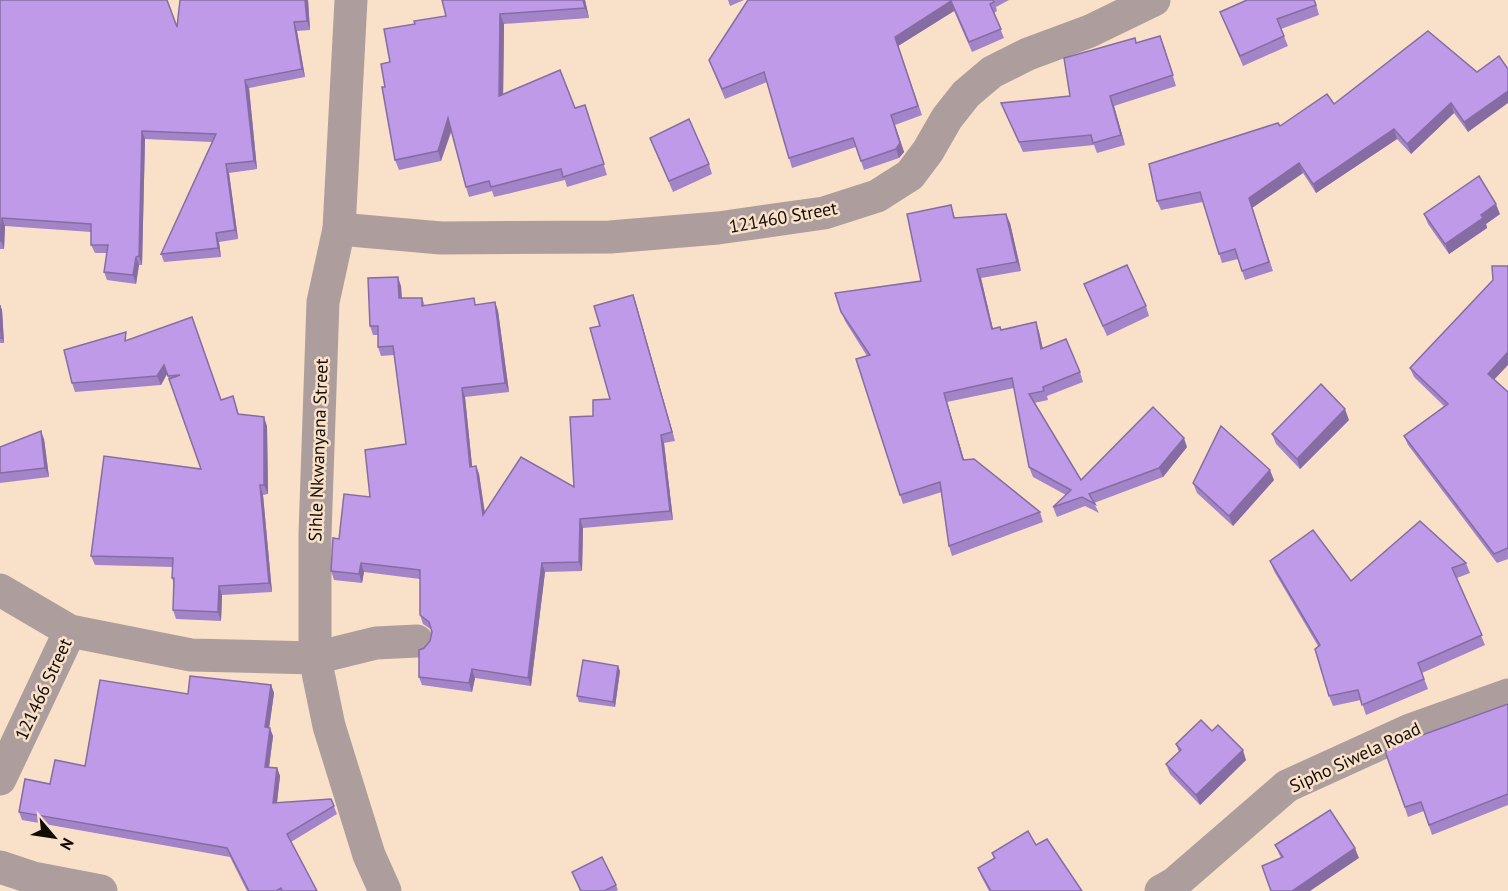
<svg xmlns="http://www.w3.org/2000/svg" width="1508" height="891" font-family="'PT Sans',sans-serif">
<style>
.lines{fill:none;stroke-linecap:round;stroke-linejoin:round}
.minor{stroke:#ad9e9d;stroke-width:33}
.wall{fill:#a484c8}
.shaded-wall{fill:#866ca2}
.building{fill:#bf9ae8;stroke:#866ca2;stroke-width:1.5}
.labels{text-anchor:middle;dominant-baseline:central;stroke-width:5;stroke-linejoin:round;paint-order:stroke}
.street-label{font-size:18px;fill:#120b04;stroke:#f9e1c9}
</style>
<rect width="100%" height="100%" fill="#f9e1c9"/>
<g class="lines">
<g class="minor">
<polyline points="351,0 339,229 323,302 315,534 315,658 329,726 369,855 385,891"/>
<polyline points="339,229 441,238 610,237 718,228 824,213 877,196 910,175 928,151 947,118 966,94 992,72 1028,54 1090,31 1154,0"/>
<polyline points="0,590 70,631 191,655 315,658 376,643 417,641"/>
<polyline points="0,779 70,631"/>
<polyline points="0,867 33,878 101,891"/>
<polyline points="1161,891 1175,883 1287,786 1410,730 1508,695"/>
</g>
</g>
<g class="wall">
<polygon points="0,0 177,27 308,0 310,30 297,31 305,77 249,88 257,169 229,173 238,239 219,242 221,257 164,262 161,254 212,142 145,139 142,265 139,265 136,284 107,280 104,272 107,253 95,253 91,245 91,232 5,226 4,249 0,249"/>
<polygon points="442,0 585,0 589,18 504,24 503,94 575,108 585,105 607,175 567,187 565,180 494,197 492,191 469,197 466,187 452,130 441,161 399,170 395,160 385,87 390,62 415,24 446,16"/>
<polygon points="728,0 744,0 730,6"/>
<polygon points="748,0 1009,0 996,7 997,11 994,13 1004,38 972,52 954,11 898,46 922,115 895,125 904,152 899,158 864,170 856,147 792,168 767,82 725,99 709,60"/>
<polygon points="1247,0 1315,0 1319,15 1281,29 1288,46 1243,66 1220,12"/>
<polygon points="1137,43 1164,46 1176,86 1114,106 1125,145 1097,153 1094,145 1023,152 1001,103 1070,96"/>
<polygon points="1477,72 1468,132 1454,113 1411,154 1397,139 1316,193 1303,173 1252,208 1273,271 1245,280 1238,259 1222,263 1203,202 1161,210 1157,201 1280,126 1334,104"/>
<polygon points="650,138 709,164 712,174 673,192"/>
<polygon points="951,205 955,218 1010,223 1021,271 981,278 993,329 1001,330 1036,322 1039,332 1043,349 1080,372 1083,382 1047,396 1048,400 1034,403 1081,480 1187,447 1163,477 1094,503 1099,513 1085,506 1057,517 1053,507 1066,495 1033,477 1029,467 1014,388 947,402 964,460 1040,512 1043,522 952,556 949,546 942,492 903,504 900,495 867,356 845,321 835,293 921,281"/>
<polygon points="1424,214 1500,214 1486,224 1487,228 1449,254 1428,224"/>
<polygon points="1084,284 1146,306 1149,316 1107,336"/>
<polygon points="401,286 402,298 422,298 425,306 476,305 495,302 498,311 509,392 465,397 472,466 476,466 479,474 485,512 574,487 593,416 610,399 600,326 633,295 636,304 675,441 664,443 673,520 583,528 582,571 545,572 531,686 475,678 472,692 422,685 419,677 424,648 430,641 432,632 432,630 423,624 420,615 420,579 364,572 362,583 334,580 331,571 339,539 370,497 406,444 394,355 381,356 378,347 378,335 373,335 370,326"/>
<polygon points="0,305 2,310 4,343 0,343"/>
<polygon points="129,340 221,400 236,406 239,415 267,426 268,494 263,495 272,592 222,595 221,621 176,619 173,610 174,584 172,578 173,567 95,565 91,556 201,469 167,374 161,385 75,392 72,383"/>
<polygon points="1410,368 1494,380 1508,392 1508,559 1497,563 1408,445 1404,436 1444,406 1414,377"/>
<polygon points="1349,420 1300,469 1276,444 1272,434"/>
<polygon points="44,439 49,477 0,483 0,447"/>
<polygon points="1274,480 1233,526 1197,493 1193,483"/>
<polygon points="1270,561 1351,581 1466,563 1470,573 1457,578 1485,645 1422,673 1428,689 1366,715 1361,700 1333,706 1329,696 1318,646 1274,571"/>
<polygon points="620,671 615,707 579,702 577,696"/>
<polygon points="271,685 274,693 269,728 273,736 269,767 277,768 280,776 277,803 331,799 337,814 291,842 317,891 247,891 230,857 22,820 19,812 50,784 85,766 188,694"/>
<polygon points="1508,704 1508,805 1432,835 1424,811 1408,817 1385,751"/>
<polygon points="1212,731 1246,760 1200,805 1170,774 1166,764 1179,752 1176,744"/>
<polygon points="1036,845 1082,891 989,891 981,876 978,868 994,858 992,853"/>
<polygon points="1275,845 1359,858 1281,858"/>
<polygon points="572,872 616,885 618,890 616,891 580,891"/>
</g>
<g class="shaded-wall">
<polygon points="305,0 308,0 310,30 307,21"/>
<polygon points="583,0 585,0 589,18 585,8"/>
<polygon points="951,1 954,11 898,46 922,115 895,37"/>
<polygon points="500,14 504,24 503,106 499,96"/>
<polygon points="294,22 297,31 305,77 302,69"/>
<polygon points="245,80 249,88 257,169 254,161"/>
<polygon points="1508,91 1508,103 1468,132 1464,122"/>
<polygon points="1110,96 1114,106 1125,145 1121,135"/>
<polygon points="1451,103 1454,113 1411,154 1407,144"/>
<polygon points="448,118 452,128 441,161 438,151"/>
<polygon points="895,125 904,152 899,158 896,149"/>
<polygon points="1394,129 1397,139 1316,193 1313,184"/>
<polygon points="142,131 145,139 142,265 139,256"/>
<polygon points="1299,163 1303,173 1252,208 1273,271 1249,198"/>
<polygon points="226,164 229,173 238,239 235,230"/>
<polygon points="1496,204 1500,214 1486,224 1487,228 1449,254 1445,244 1481,215"/>
<polygon points="1006,214 1010,223 1021,271 1017,262"/>
<polygon points="2,218 5,226 4,249 1,241"/>
<polygon points="216,233 219,242 221,257 218,248"/>
<polygon points="136,257 139,265 136,284 133,275"/>
<polygon points="977,269 981,278 995,338 992,329"/>
<polygon points="398,277 401,286 402,307 399,298"/>
<polygon points="633,295 636,304 675,441 672,432"/>
<polygon points="495,302 498,311 509,392 505,383"/>
<polygon points="0,305 2,310 4,343 2,338"/>
<polygon points="1036,322 1039,332 1045,358 1041,349"/>
<polygon points="1508,352 1508,365 1491,383 1488,374"/>
<polygon points="164,365 167,374 161,385 157,376"/>
<polygon points="462,388 465,397 473,475 470,467"/>
<polygon points="944,393 947,402 967,470 963,460"/>
<polygon points="1345,409 1349,420 1300,469 1297,459"/>
<polygon points="264,417 267,426 268,494 264,485"/>
<polygon points="41,431 44,439 49,477 45,468"/>
<polygon points="661,435 664,443 673,520 670,511"/>
<polygon points="1184,438 1187,447 1163,477 1159,468"/>
<polygon points="476,466 479,474 486,523 483,515"/>
<polygon points="1270,470 1274,480 1233,526 1229,516"/>
<polygon points="260,485 263,495 272,592 269,583"/>
<polygon points="580,519 583,528 582,571 579,562"/>
<polygon points="361,563 364,572 362,583 359,574"/>
<polygon points="542,563 545,572 531,686 528,678"/>
<polygon points="219,586 222,595 221,621 218,612"/>
<polygon points="618,666 620,671 615,707 613,702"/>
<polygon points="472,669 475,678 472,692 469,683"/>
<polygon points="271,685 274,693 268,736 265,727"/>
<polygon points="270,728 273,736 268,775 265,767"/>
<polygon points="1243,750 1246,760 1200,805 1196,795"/>
<polygon points="277,768 280,776 276,811 273,803"/>
<polygon points="1355,848 1359,858 1310,891 1292,891"/>
</g>
<g class="building">
<polygon points="0,0 167,0 177,27 180,0 305,0 307,21 294,22 302,69 245,80 254,161 226,164 235,230 216,233 218,248 161,254 216,134 142,131 139,256 136,257 133,275 104,272 108,245 91,245 91,224 2,218 1,241 0,241"/>
<polygon points="442,0 583,0 585,8 500,14 499,96 560,70 575,108 585,105 604,164 563,177 561,169 491,187 489,181 466,187 448,118 438,151 395,160 382,87 385,87 381,64 390,62 384,29 415,24 414,21 446,16"/>
<polygon points="748,0 993,0 994,2 990,4 1001,29 969,42 951,1 895,37 918,106 891,115 900,143 896,149 861,161 853,138 789,158 764,72 722,89 709,60"/>
<polygon points="1247,0 1314,0 1316,5 1277,19 1284,36 1240,56 1220,12"/>
<polygon points="1428,31 1477,72 1499,56 1508,69 1508,91 1464,122 1451,103 1407,144 1394,129 1313,184 1299,163 1249,198 1269,262 1242,271 1235,249 1219,254 1200,192 1157,201 1149,164 1278,123 1280,126 1327,94 1334,104"/>
<polygon points="1160,36 1173,75 1110,96 1121,135 1093,143 1091,135 1019,142 1001,103 1070,96 1064,58 1135,38 1136,43"/>
<polygon points="689,119 709,164 669,181 650,138"/>
<polygon points="1479,176 1496,204 1481,215 1483,218 1445,244 1424,214"/>
<polygon points="951,205 954,218 1006,214 1017,262 977,269 992,329 1000,327 1001,330 1036,322 1041,349 1066,339 1080,372 1043,387 1044,391 1029,394 1081,480 1153,407 1184,438 1159,468 1089,494 1095,504 1082,497 1053,507 1071,490 1029,467 1012,378 944,393 963,460 974,459 1040,512 949,546 940,482 900,495 856,359 870,355 841,312 835,293 921,281 907,214"/>
<polygon points="1127,265 1146,306 1103,326 1084,284"/>
<polygon points="1492,266 1508,266 1508,352 1488,374 1508,392 1508,548 1494,554 1404,436 1448,404 1410,368 1493,280"/>
<polygon points="398,277 399,298 422,298 422,306 474,298 475,305 495,302 505,383 462,388 470,467 476,466 483,515 521,457 574,487 570,417 593,416 593,400 610,399 590,328 600,326 594,306 633,295 672,432 661,435 670,511 580,519 579,562 542,563 528,678 472,669 469,683 419,677 419,650 424,648 430,641 432,632 429,622 420,615 420,570 361,563 359,574 331,571 333,538 339,539 344,494 370,497 365,450 406,444 393,346 378,347 378,326 370,326 368,278"/>
<polygon points="0,305 2,338 0,338"/>
<polygon points="192,317 221,400 233,396 238,414 264,417 264,485 260,485 269,583 219,586 218,612 173,610 174,578 172,578 173,558 91,556 104,456 201,469 169,379 180,375 168,376 164,365 157,376 72,383 64,350 126,332 125,341"/>
<polygon points="1321,384 1345,409 1297,459 1272,434"/>
<polygon points="1221,426 1270,470 1229,516 1193,483"/>
<polygon points="41,431 45,468 0,473 0,447"/>
<polygon points="1420,521 1466,563 1452,568 1482,635 1418,663 1424,679 1362,705 1358,690 1329,696 1315,649 1320,645 1270,561 1313,530 1351,581"/>
<polygon points="583,660 618,666 613,702 577,696"/>
<polygon points="190,676 271,685 265,727 270,728 265,767 277,768 273,803 331,799 334,806 287,834 317,891 282,891 281,888 276,891 249,891 227,848 19,812 25,779 50,784 55,760 85,766 100,680 188,694"/>
<polygon points="1508,704 1508,794 1429,825 1421,802 1405,807 1385,751 1414,738"/>
<polygon points="1201,720 1212,731 1218,725 1243,750 1196,795 1166,764 1181,750 1176,744"/>
<polygon points="1330,810 1355,848 1292,891 1271,891 1262,866 1283,857 1275,845"/>
<polygon points="1028,831 1036,845 1047,839 1082,891 991,891 978,868 995,858 992,853"/>
<polygon points="602,857 616,885 604,891 581,891 572,872"/>
</g>
<g class="labels">
<g class="street-label">
<text transform="translate(783 217) rotate(-10)">121460 Street</text>
<text transform="translate(318 450) rotate(-88)">Sihle Nkwanyana Street</text>
<text transform="translate(43 689) rotate(-65)">121466 Street</text>
<text transform="translate(1355 757) rotate(-25)">Sipho Siwela Road</text>
</g>
</g>
<g transform="translate(54 837) rotate(119)" stroke="#f9e1c9" stroke-width="4.5" paint-order="stroke">
<path d="M0-4.5L10 22L0 15L-10 22Z" fill="#120b04"/>
<text y="-9" font-size="16" font-weight="bold" text-anchor="middle" fill="#120b04">N</text>
</g>
</svg>
